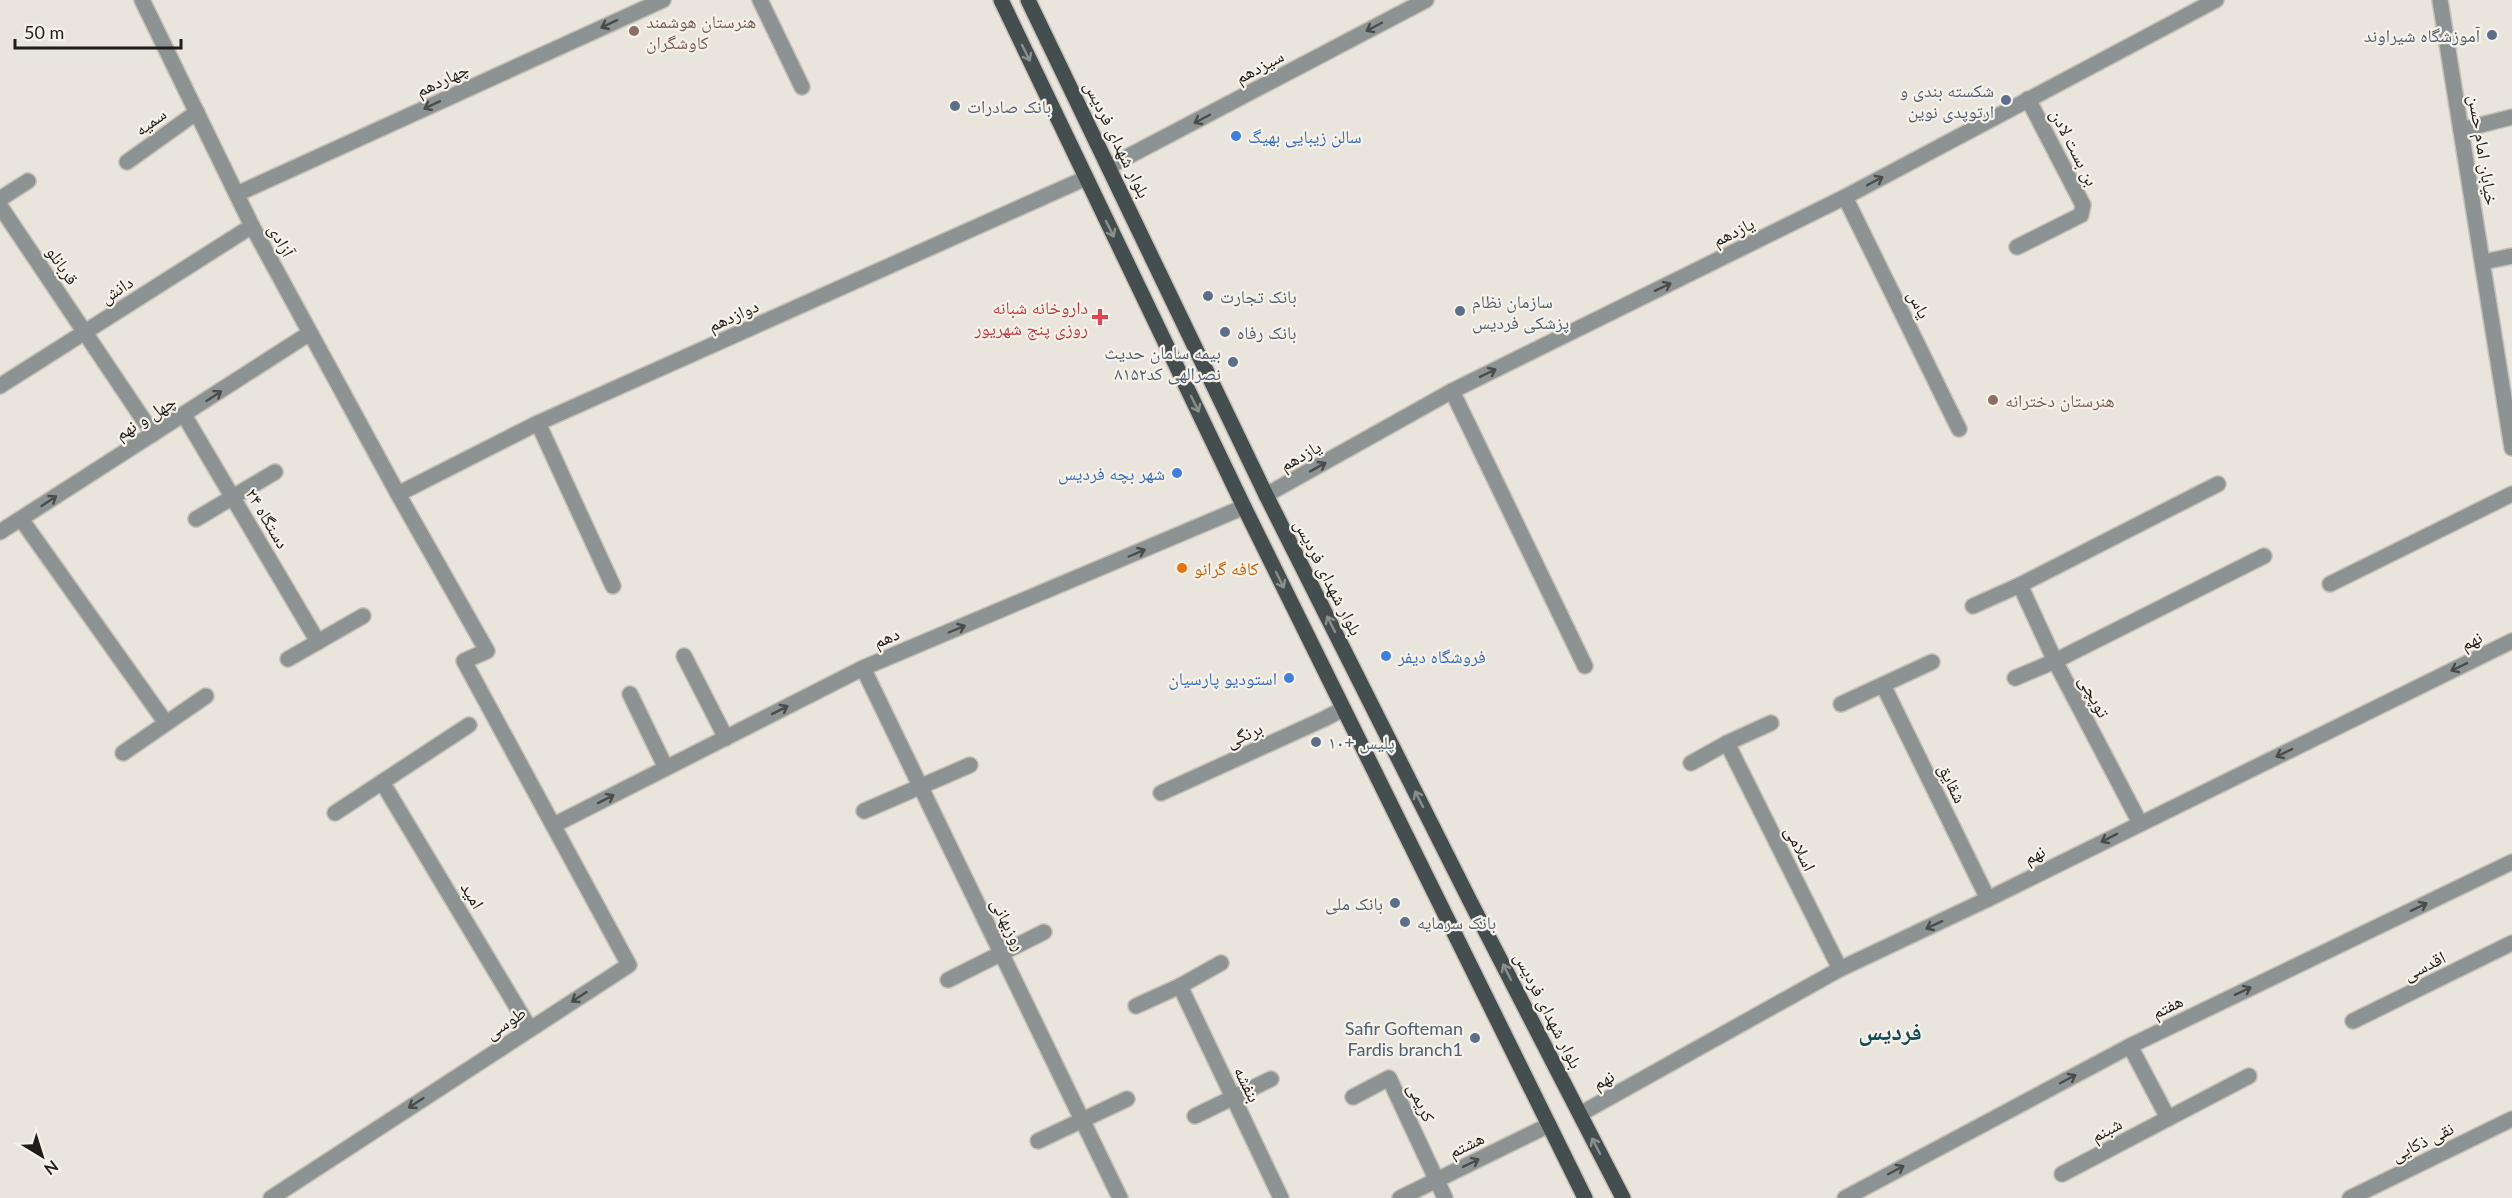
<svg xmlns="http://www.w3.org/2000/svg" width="2512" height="1198" font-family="Lato,'Noto Naskh Arabic',sans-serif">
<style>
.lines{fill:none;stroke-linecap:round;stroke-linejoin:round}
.minor-casing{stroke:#c4c1b9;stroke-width:18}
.major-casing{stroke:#c4c1b9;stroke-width:18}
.minor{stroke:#8d9292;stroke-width:15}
.major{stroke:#454e4e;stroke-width:15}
.oneway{stroke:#4a4c4a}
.oneway2{stroke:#8c908c}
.education-dot{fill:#8d6e63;stroke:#f7f2e9;stroke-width:2}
.service-dot{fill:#5c6f8a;stroke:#f7f2e9;stroke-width:2}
.shop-dot{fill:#3f7fe0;stroke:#f7f2e9;stroke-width:2}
.health-dot{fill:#e0444e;stroke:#f7f2e9;stroke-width:2}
.food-dot{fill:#e8710a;stroke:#f7f2e9;stroke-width:2}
.labels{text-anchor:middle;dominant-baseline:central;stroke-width:4.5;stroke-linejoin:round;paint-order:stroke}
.education-label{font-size:18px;fill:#785e54;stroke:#f7f2e9;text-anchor:start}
.service-label{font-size:18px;fill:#4e5e75;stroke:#f7f2e9;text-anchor:start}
.street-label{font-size:18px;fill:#1e1d1a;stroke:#f7f2e9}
.shop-label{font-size:18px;fill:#366cbe;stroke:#f7f2e9;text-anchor:start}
.health-label{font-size:18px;fill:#be3a42;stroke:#f7f2e9;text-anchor:end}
.food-label{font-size:18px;fill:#c56008;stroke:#f7f2e9;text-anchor:start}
.district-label{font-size:24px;font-weight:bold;fill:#0f4b55;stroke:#f7f2e9}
</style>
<rect width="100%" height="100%" fill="#e9e5dc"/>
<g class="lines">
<defs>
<g id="minor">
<polyline points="142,0 252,226 398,494 487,651 464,661 629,965 271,1198"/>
<polyline points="760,0 802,87"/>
<polyline points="2440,0 2512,448"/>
<polyline points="2461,130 2512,117"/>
<polyline points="127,162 197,112"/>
<polyline points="1110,166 1426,0"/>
<polyline points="237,194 663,0"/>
<polyline points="1845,197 1959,429"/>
<polyline points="0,199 28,181"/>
<polyline points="0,206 153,434"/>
<polyline points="2017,247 2081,215 2083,205 2028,99"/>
<polyline points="2483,262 2512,256"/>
<polyline points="0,386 252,226"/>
<polyline points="1452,391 1585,666"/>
<polyline points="184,415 318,642"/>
<polyline points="538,423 613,586"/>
<polyline points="398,494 538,423 1086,178"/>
<polyline points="1266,495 1452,391 1845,197 2216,0"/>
<polyline points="21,519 166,723"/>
<polyline points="196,519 275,472"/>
<polyline points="0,532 310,333"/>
<polyline points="2330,584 2512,494"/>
<polyline points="2020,585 2055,661 2140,823"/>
<polyline points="1973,606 2020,585 2218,484"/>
<polyline points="684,656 726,738"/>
<polyline points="288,659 363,616"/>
<polyline points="863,668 1120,1198"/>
<polyline points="2015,678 2055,661 2264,556"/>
<polyline points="1883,685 1988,899"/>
<polyline points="630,694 666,768"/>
<polyline points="1841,704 1932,662"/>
<polyline points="1727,743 1840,969"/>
<polyline points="123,753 206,696"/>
<polyline points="1691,763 1727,743 1771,723"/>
<polyline points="382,782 530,1029"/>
<polyline points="1161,793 1324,719 1343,709"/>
<polyline points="864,811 970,765"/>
<polyline points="335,813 469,725"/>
<polyline points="554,825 863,668 1244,507"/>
<polyline points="948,980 1044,932"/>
<polyline points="1180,986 1281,1198"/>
<polyline points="1136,1006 1180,986 1221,963"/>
<polyline points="2353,1021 2512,943"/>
<polyline points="2130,1046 2168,1118"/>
<polyline points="1353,1097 1389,1078 1445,1198"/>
<polyline points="1580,1114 1840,969 1988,899 2512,641"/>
<polyline points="1195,1116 1271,1079"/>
<polyline points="1038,1141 1127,1099"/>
<polyline points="2062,1174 2249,1076"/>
<polyline points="1400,1198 1549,1125"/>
<polyline points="1845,1198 2130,1046 2512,862"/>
<polyline points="2350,1198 2512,1119"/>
</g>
<g id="major">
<polyline points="1001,0 1244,507 1585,1198"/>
<polyline points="1028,0 1266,495 1471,903 1623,1198"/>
</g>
</defs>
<use href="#minor" class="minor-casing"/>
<use href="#major" class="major-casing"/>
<use href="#minor" class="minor"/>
<use href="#major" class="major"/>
</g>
<defs><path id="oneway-shaft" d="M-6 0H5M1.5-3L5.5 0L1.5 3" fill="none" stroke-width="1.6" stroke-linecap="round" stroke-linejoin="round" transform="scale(1.5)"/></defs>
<g class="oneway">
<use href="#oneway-shaft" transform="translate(609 24) rotate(155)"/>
<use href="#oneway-shaft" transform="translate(1374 27) rotate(152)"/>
<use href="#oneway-shaft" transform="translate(432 105) rotate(155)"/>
<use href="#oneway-shaft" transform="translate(1202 119) rotate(152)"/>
<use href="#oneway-shaft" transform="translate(1875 181) rotate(-28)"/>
<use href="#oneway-shaft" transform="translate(1663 287) rotate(-26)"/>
<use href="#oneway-shaft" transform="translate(1488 373) rotate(-26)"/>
<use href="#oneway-shaft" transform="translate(214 396) rotate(-33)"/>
<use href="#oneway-shaft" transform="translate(1318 467) rotate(-29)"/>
<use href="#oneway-shaft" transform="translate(49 501) rotate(-33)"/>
<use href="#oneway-shaft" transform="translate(1137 553) rotate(-23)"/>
<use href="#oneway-shaft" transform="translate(957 629) rotate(-23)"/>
<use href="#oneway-shaft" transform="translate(2459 667) rotate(154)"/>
<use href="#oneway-shaft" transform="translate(780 710) rotate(-27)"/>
<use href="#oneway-shaft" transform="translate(2284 753) rotate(154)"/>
<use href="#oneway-shaft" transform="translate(606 799) rotate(-27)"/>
<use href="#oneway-shaft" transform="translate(2109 838) rotate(153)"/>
<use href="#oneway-shaft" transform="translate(2419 907) rotate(-26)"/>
<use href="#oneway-shaft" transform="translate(1934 925) rotate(155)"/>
<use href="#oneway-shaft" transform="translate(2243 991) rotate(-26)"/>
<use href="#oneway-shaft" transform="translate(579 997) rotate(147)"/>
<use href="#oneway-shaft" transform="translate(2068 1079) rotate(-28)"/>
<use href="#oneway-shaft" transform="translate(416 1103) rotate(147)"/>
<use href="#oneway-shaft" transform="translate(1471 1163) rotate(-26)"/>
<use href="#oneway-shaft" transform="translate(1896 1170) rotate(-28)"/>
</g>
<g class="oneway2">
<use href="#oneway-shaft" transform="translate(1026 53) rotate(64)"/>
<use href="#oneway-shaft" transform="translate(1110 229) rotate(64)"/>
<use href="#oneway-shaft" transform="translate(1195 404) rotate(64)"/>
<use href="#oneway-shaft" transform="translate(1280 580) rotate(64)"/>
<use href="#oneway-shaft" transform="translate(1331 624) rotate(-117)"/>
<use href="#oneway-shaft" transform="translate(1419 799) rotate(-117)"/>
<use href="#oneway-shaft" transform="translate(1507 972) rotate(-117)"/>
<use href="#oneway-shaft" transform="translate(1596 1146) rotate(-117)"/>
</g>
<g class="education-dot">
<circle cx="634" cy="31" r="6"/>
<circle cx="1993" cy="400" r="6"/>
</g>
<g class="service-dot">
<circle cx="2492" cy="35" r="6"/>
<circle cx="2006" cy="100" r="6"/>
<circle cx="955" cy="106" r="6"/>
<circle cx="1208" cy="296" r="6"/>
<circle cx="1460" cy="311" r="6"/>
<circle cx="1225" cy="332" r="6"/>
<circle cx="1233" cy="362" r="6"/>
<circle cx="1316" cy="742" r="6"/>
<circle cx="1395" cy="903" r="6"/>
<circle cx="1405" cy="922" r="6"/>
<circle cx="1475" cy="1038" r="6"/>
</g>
<g class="shop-dot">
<circle cx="1236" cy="136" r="6"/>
<circle cx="1177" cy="473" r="6"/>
<circle cx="1386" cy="656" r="6"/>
<circle cx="1289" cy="678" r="6"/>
</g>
<path class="health-dot" d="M1097 308h6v6h6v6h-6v6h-6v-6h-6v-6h6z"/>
<circle class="food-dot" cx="1182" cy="568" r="6"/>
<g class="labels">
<g class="education-label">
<text x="646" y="21">هنرستان هوشمند<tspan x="646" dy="21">کاوشگران</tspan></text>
<text x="2005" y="400">هنرستان دخترانه</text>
</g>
<g class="service-label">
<text x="2480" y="35" text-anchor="end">آموزشگاه شیراوند</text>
<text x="1994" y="90" text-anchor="end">شکسته بندی و<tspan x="1994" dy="21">ارتوپدی نوین</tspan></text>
<text x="967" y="106">بانک صادرات</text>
<text x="1220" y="296">بانک تجارت</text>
<text x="1472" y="301">سازمان نظام<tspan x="1472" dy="21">پزشکی فردیس</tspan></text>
<text x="1237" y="332">بانک رفاه</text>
<text x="1221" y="352" text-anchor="end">بیمه سامان حدیث<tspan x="1221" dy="21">نصرالهی کد۸۱۵۲</tspan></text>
<text x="1328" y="742">پلیس +۱۰</text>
<text x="1383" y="903" text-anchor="end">بانک ملی</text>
<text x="1417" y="922">بانک سرمایه</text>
<text x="1463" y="1028" text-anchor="end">Safir Gofteman<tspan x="1463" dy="21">Fardis branch1</tspan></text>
</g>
<g class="street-label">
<text transform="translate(1259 66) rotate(-28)">سیزدهم</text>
<text transform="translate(442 79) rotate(-25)">چهاردهم</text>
<text transform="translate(150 121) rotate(-36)">سمیه</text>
<text transform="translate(1118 139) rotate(64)">بلوار شهدای فردیس</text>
<text transform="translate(2075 147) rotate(63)">بن بست لادن</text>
<text transform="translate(2484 150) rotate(81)">خیابان امام حسن</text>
<text transform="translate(1733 231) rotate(-26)">یازدهم</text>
<text transform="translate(282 240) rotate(62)">آزادی</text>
<text transform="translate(63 265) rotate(56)">قربانلو</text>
<text transform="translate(116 289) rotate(-33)">دانش</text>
<text transform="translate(1920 304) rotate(64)">یاس</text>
<text transform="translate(733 315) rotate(-24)">دوازدهم</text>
<text transform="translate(145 417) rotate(-32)">چهل و نهم</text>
<text transform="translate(1300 455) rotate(-29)">یازدهم</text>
<text transform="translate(268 518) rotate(59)">۲۴ دستگاه</text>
<text transform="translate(1329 577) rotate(63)">بلوار شهدای فردیس</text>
<text transform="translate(886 637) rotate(-23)">دهم</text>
<text transform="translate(2471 640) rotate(-26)">نهم</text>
<text transform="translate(2095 696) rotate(62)">توپچی</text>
<text transform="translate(1244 734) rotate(-24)">برنگی</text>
<text transform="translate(1953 783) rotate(64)">شقایق</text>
<text transform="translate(1801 848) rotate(64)">اسلامی</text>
<text transform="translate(2034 854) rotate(-27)">نهم</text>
<text transform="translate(473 895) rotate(59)">امید</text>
<text transform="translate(1009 924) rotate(64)">روزبهانی</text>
<text transform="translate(2424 965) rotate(-26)">اقدسی</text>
<text transform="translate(2167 1006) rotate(-26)">هفتم</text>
<text transform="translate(1549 1010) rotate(63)">بلوار شهدای فردیس</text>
<text transform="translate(505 1022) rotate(-33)">طوسی</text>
<text transform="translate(1603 1079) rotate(-29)">نهم</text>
<text transform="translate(1248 1084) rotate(64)">بنفشه</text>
<text transform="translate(1422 1102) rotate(65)">کریمی</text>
<text transform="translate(2106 1129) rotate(-28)">شبنم</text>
<text transform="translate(2422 1141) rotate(-26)">نقی ذکایی</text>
<text transform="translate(1466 1144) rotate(-26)">هشتم</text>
</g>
<g class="shop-label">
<text x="1248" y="136">سالن زیبایی بهیگ</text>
<text x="1165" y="473" text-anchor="end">شهر بچه فردیس</text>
<text x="1398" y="656">فروشگاه دیفر</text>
<text x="1277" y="678" text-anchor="end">استودیو پارسیان</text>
</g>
<g class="health-label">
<text x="1088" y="307">داروخانه شبانه<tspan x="1088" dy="21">روزی پنج شهریور</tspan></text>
</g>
<g class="food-label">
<text x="1194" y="568">کافه گرانو</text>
</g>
<g class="district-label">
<text x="1890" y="1030">فردیس</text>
</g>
</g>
<g transform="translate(42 1156) rotate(142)" stroke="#f7f2e9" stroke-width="4.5" paint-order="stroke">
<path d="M0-4.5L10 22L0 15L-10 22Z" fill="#1e1d1a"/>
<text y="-9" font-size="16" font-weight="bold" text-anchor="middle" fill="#1e1d1a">N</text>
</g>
<path d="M15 39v9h166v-9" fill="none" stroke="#1e1d1a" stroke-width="3"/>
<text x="24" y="39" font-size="18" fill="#1e1d1a" stroke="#f7f2e9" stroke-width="4.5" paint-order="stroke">50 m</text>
</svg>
